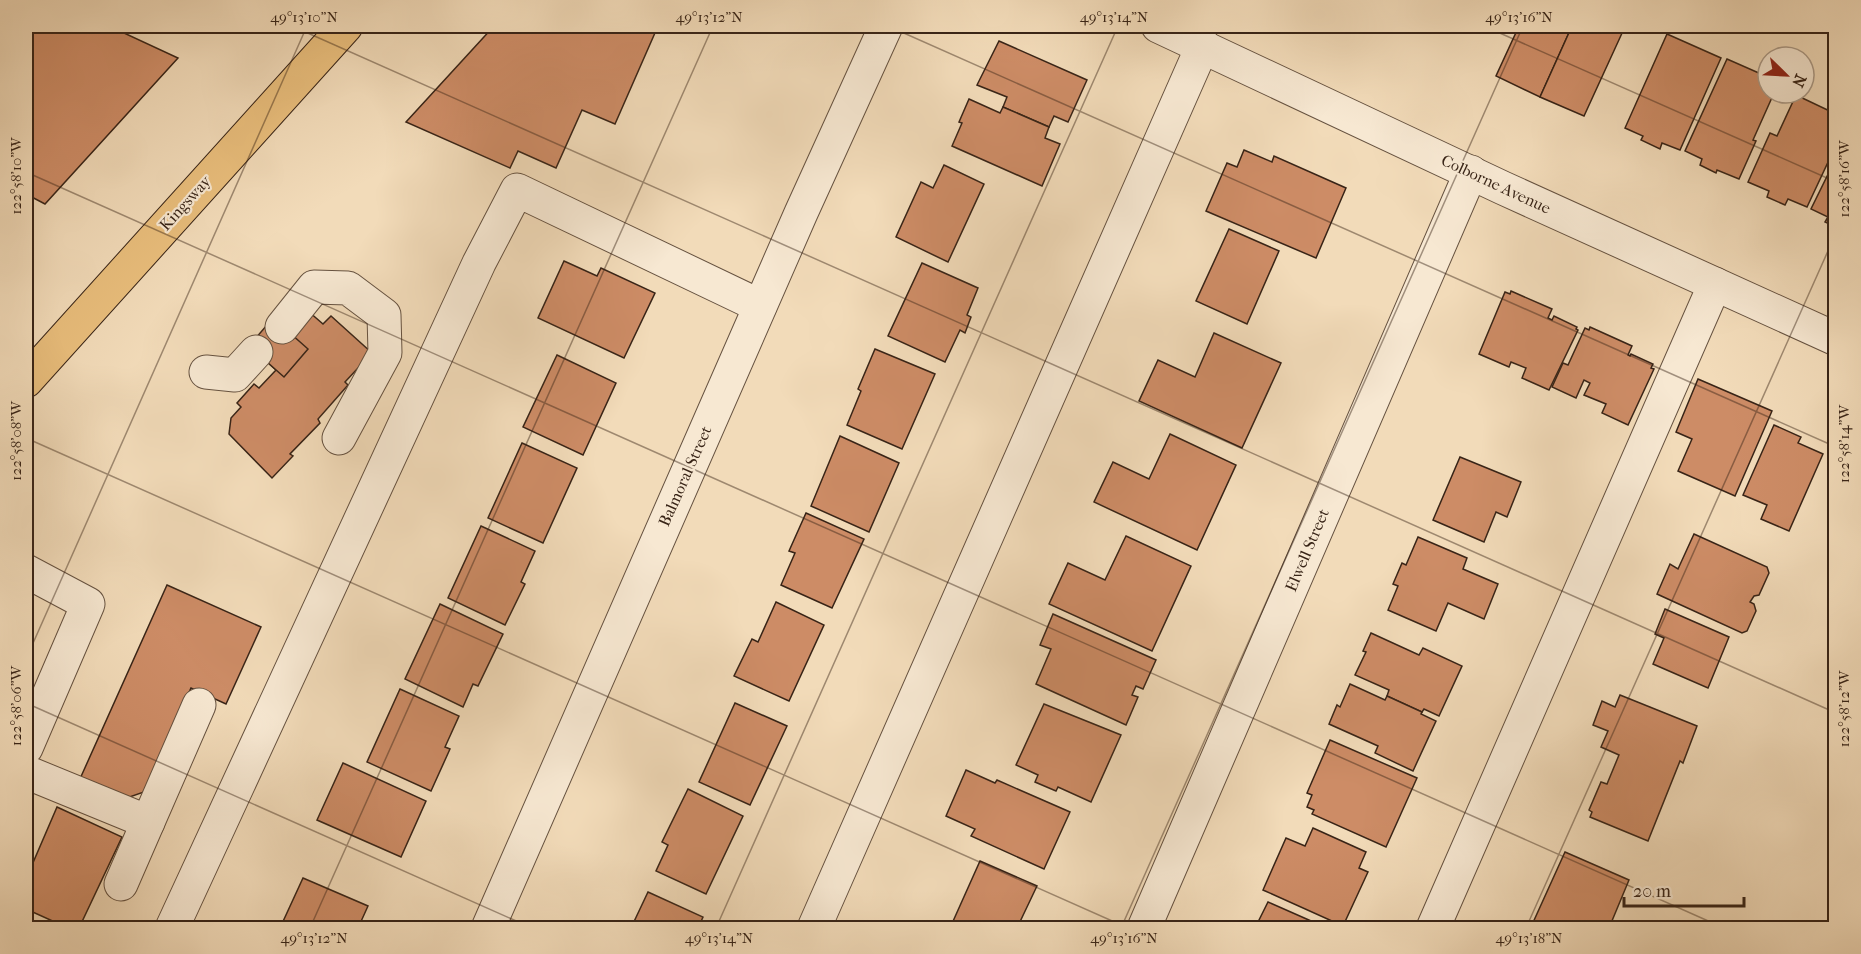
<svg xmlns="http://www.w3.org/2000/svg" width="1861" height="954" font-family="'IM FELL French Canon',serif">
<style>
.building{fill:#cd8c66;stroke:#382417;stroke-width:1.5}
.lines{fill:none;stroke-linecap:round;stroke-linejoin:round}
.minor-casing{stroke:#665240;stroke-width:35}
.major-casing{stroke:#382417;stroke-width:35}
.minor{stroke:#f7e8d2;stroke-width:33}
.major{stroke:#e9be7c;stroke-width:33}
.ticks{fill:none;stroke:#382417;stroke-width:1.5;stroke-opacity:0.45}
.labels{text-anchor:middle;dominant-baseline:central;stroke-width:4.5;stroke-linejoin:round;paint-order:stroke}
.street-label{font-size:16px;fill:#382417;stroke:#f7e8d2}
.neatline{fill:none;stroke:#382417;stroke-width:2}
.ticks-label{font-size:15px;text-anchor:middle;fill:#382417}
</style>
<rect width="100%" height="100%" fill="#f2dbb9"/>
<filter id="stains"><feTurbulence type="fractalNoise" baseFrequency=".00333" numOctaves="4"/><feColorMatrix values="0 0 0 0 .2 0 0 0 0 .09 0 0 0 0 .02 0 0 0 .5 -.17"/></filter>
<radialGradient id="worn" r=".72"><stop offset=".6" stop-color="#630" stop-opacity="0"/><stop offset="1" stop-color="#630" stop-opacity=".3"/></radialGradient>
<g class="building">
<polygon points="26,26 109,26 178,58 45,204 26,194"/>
<polygon points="494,26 658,26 615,124 582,110 556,168 518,151 510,168 406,122"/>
<polygon points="1519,26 1572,26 1540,97 1496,76"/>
<polygon points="1572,26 1610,26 1623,31 1584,116 1540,97"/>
<polygon points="1667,34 1721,58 1680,150 1662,143 1660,149 1641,140 1643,136 1625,128"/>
<polygon points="999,41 1087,80 1068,122 1054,116 1049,127 1003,107 1007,97 977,85"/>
<polygon points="1727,59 1768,77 1768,93 1774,93 1753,140 1756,141 1739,179 1717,170 1716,173 1700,165 1702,159 1685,151"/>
<polygon points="1796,95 1836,114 1836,145 1807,207 1788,199 1785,205 1767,197 1769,191 1748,182 1770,133 1777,136"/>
<polygon points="969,99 1000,113 1003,107 1049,127 1045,138 1060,144 1042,186 952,146 962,123 959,122"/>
<polygon points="1244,150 1272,162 1274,156 1346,188 1316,258 1206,211 1227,163 1237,167"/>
<polygon points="1836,158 1836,227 1825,222 1828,217 1811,209"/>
<polygon points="944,165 984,184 948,262 896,237 921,182 933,188"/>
<polygon points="1229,229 1279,251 1247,324 1196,301"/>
<polygon points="564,261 597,276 601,268 655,293 624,358 538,318"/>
<polygon points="922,263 978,288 967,315 971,317 965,333 960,330 945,362 888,336"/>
<polygon points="1511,291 1552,309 1548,318 1552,320 1554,316 1577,327 1576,329 1578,330 1549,390 1522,378 1526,368 1511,362 1509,367 1479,354 1505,292 1510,294"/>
<polygon points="308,311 323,324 331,316 372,353 345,382 348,385 318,419 320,423 290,454 293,456 272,478 229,434 231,418 241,407 237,403 254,384 259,388 276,370 264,359"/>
<polygon points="273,318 308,349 284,377 249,346"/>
<polygon points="1590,327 1632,346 1628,355 1630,356 1631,354 1653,364 1651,368 1654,369 1628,425 1602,413 1606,404 1584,395 1590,383 1584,380 1576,398 1552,387 1563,363 1568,365 1585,328 1589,330"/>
<polygon points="1214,333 1281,363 1242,448 1139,401 1158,360 1195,377"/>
<polygon points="875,349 935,374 902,449 847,425 861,391 858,389"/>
<polygon points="557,355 616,383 583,455 523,427"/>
<polygon points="1698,379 1772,411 1735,496 1678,471 1692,439 1676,432"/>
<polygon points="1774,425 1801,437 1798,443 1823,454 1789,531 1761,519 1767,505 1743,495"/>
<polygon points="1170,434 1236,465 1197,550 1094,502 1113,462 1149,479"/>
<polygon points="840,436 899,463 869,532 811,506"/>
<polygon points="522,443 577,468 543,543 488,518"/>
<polygon points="1460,457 1521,482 1507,517 1496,512 1484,542 1433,520"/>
<polygon points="806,513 864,539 832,608 781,585 795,553 789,551"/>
<polygon points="481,526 535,551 521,582 525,584 505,625 448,598"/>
<polygon points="1694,534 1767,567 1769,573 1759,595 1754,596 1750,602 1754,604 1756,611 1747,631 1742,633 1657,594 1670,564 1678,569"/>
<polygon points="1126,536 1191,566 1152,651 1049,604 1068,563 1105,580"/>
<polygon points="1418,537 1467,558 1463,569 1498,584 1484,619 1448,603 1436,631 1388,610 1398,586 1393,584 1402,563 1406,565"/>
<polygon points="167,585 261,627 226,704 191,688 144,792 121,800 79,781"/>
<polygon points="776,602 824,625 789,701 734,676 752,639 758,642"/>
<polygon points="440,604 503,634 478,686 473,684 463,707 405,679"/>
<polygon points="1665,609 1729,637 1708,688 1653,664 1664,638 1655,634"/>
<polygon points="1053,614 1156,660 1143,689 1136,686 1132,695 1138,697 1126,725 1036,684 1051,649 1040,645"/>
<polygon points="1371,633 1419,655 1423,648 1462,666 1439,716 1424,709 1422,712 1387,696 1389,690 1355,675 1366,652 1363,651"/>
<polygon points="1350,684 1385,700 1387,696 1422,712 1421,714 1436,721 1413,771 1375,753 1378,746 1329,724 1337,705 1340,707"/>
<polygon points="400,689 459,716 445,747 450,749 431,791 367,762"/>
<polygon points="1620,695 1697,726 1683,763 1680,761 1648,841 1590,817 1592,812 1589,810 1601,782 1607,784 1619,755 1601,747 1608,731 1593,725 1602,701 1615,707"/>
<polygon points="735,703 787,726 750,805 699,782"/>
<polygon points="1044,704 1121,735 1091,802 1058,787 1056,791 1035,782 1038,775 1016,765"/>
<polygon points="1330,740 1417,778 1386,847 1312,814 1314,810 1307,807 1312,795 1307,793"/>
<polygon points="343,763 426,801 401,857 317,820"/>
<polygon points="966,770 995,783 997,780 1070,812 1044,869 971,836 975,829 946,816"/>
<polygon points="688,789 743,816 706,894 656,871 668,845 662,842"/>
<polygon points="57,807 122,837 79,928 68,928 26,909 26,879"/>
<polygon points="1313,828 1366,852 1359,868 1368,872 1343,926 1263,890 1286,838 1305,846"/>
<polygon points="1565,852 1629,880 1609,928 1535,928 1531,927"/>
<polygon points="980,861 1037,886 1017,928 950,928"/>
<polygon points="303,878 368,906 358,928 280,928"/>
<polygon points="648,892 703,917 698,928 631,928"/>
<polygon points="1268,902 1327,928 1248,928 1251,921 1257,924"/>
<polygon points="1833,914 1836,915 1836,928 1827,928"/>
</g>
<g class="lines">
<defs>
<g id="minor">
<polyline points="1158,26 1503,188 1836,339"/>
<polyline points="282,327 314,287 348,288 384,315 385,353 339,438"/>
<polyline points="206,372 235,375 256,352"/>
<polyline points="26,571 88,604 26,748"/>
<polyline points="26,772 148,822 199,705"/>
<polyline points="121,884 148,822"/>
<polyline points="172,928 479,263 517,190 760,306"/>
<polyline points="488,928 801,213 886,26"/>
<polyline points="814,928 1203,45"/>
<polyline points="1144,928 1471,172"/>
<polyline points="1433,928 1715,284"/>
</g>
<polyline id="major" points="26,381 346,26"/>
</defs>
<use href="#minor" class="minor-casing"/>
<use href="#major" class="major-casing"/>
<use href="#minor" class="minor"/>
<use href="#major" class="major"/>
</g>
<path class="ticks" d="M 292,26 L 1836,713M 888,26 L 1836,447M 1484,26 L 1836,182M 26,172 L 1724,928M 26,438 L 1128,928M 26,659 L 307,26M 26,703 L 532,928M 310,928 L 713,26M 716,928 L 1118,26M 1121,928 L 1523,26M 1526,928 L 1836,233"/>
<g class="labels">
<g class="street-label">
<text transform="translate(1496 184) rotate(25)">Colborne Avenue</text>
<text transform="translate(185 203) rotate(-48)">Kingsway</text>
<text transform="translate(685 476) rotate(-66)">Balmoral Street</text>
<text transform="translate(1307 550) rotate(-67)">Elwell Street</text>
</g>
</g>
<rect width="1861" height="954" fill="none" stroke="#f2dbb9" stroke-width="66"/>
<g transform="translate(1786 75) rotate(114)"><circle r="28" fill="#f7e8d2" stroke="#ab9a87" stroke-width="1.5"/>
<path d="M0-4.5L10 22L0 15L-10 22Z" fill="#8f2418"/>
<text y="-9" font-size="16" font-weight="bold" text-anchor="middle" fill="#382417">N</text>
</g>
<path d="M1624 897v9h120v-9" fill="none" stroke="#382417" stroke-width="3"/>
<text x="1633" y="897" font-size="18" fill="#382417" stroke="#f7e8d2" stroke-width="4.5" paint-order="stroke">20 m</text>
<rect x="33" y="33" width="1795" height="888" class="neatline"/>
<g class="ticks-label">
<text x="304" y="22">49°13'10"N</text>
<text x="709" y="22">49°13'12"N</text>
<text x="1114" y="22">49°13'14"N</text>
<text x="1519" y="22">49°13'16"N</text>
<text transform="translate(16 176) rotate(-90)" y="5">122°58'10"W</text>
<text transform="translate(1844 179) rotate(-90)" y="5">122°58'16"W</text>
<text transform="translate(16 441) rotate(-90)" y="5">122°58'08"W</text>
<text transform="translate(1844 444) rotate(-90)" y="5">122°58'14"W</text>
<text transform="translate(16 706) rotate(-90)" y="5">122°58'06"W</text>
<text transform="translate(1844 709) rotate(-90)" y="5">122°58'12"W</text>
<text x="314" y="943">49°13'12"N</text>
<text x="719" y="943">49°13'14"N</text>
<text x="1124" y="943">49°13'16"N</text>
<text x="1529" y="943">49°13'18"N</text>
</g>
<rect width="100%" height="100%" filter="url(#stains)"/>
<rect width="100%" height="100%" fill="url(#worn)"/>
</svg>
